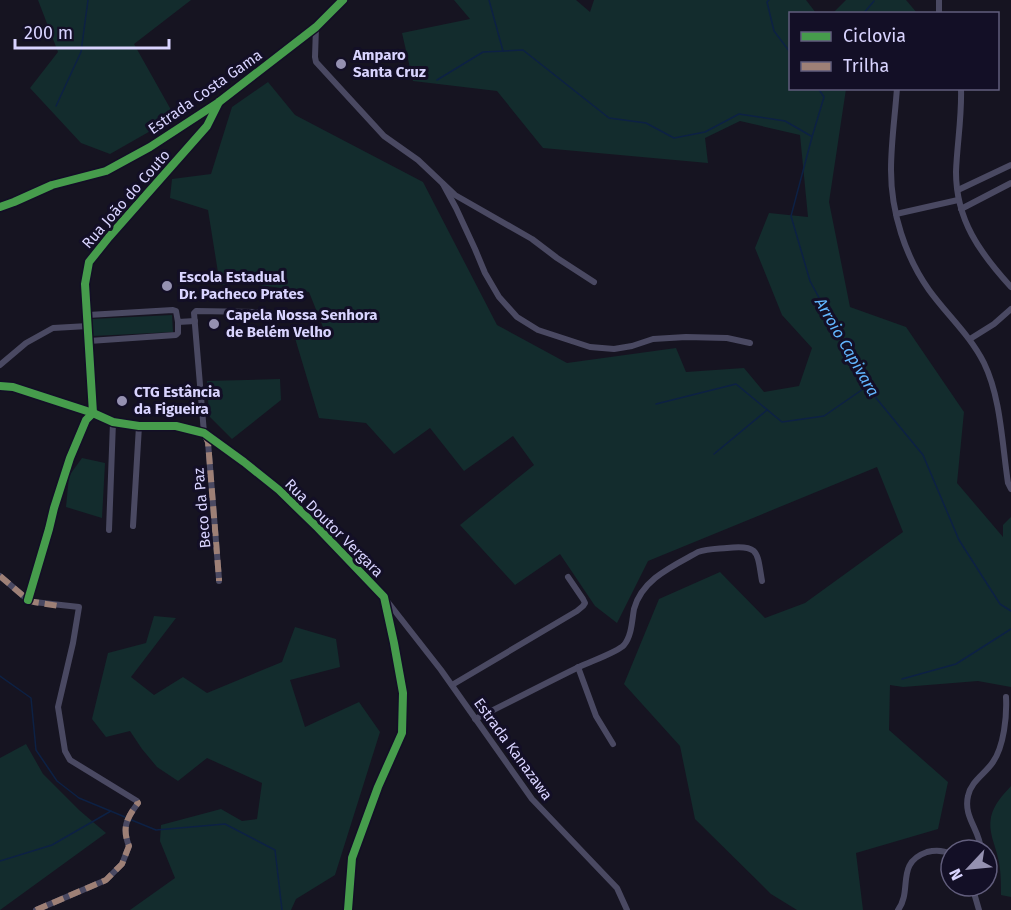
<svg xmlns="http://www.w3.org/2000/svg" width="1011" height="910" font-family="'Fira Sans',sans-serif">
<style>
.green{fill:#132c2d}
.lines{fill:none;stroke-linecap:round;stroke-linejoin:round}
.stream{stroke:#0d2144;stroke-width:1.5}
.street{stroke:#4a4962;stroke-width:6}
.secondary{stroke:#575674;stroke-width:9}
.quiet{stroke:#9e8076;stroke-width:6;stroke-dasharray:12 6;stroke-linecap:butt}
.cycleway-casing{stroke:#130f26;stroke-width:11}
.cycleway{stroke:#469c4c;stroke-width:8}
.poi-dot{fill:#9591b1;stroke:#130f26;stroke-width:2}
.labels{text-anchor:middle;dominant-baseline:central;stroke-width:6;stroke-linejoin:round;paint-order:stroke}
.poi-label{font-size:15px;font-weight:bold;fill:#d9d4ff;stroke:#130f26;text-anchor:start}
.street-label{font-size:15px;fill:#d9d4ff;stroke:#130f26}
.water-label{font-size:16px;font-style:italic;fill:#62b6ff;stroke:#130f26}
</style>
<rect width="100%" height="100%" fill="#161421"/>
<g class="green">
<polygon points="38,0 191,0 134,44 175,117 110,154 81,143 30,88 58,52"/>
<polygon points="454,0 576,0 590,12 594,0 806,0 816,13 790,14 790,88 846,89 829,202 850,307 906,327 964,412 957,483 1003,537 1003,525 1011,517 1011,687 978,681 903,687 890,685 889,730 948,782 938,829 856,853 863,910 797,910 771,894 695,819 680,746 624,684 659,599 720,572 765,618 805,603 903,532 877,467 648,561 617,623 595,606 560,554 515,585 460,525 534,465 513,436 464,471 430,428 394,454 366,423 319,418 295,338 325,332 309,292 246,283 220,285 208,210 170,198 172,179 211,174 232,107 268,82 295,115 423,182 497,325 567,363 676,348 686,372 744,368 764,392 799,386 812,348 782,315 755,248 769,213 808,217 800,135 740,121 705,138 708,163 543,148 497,91 413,81 402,33 470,19"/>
<polygon points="846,0 906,0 917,13 833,13"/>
<polygon points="172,315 173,332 93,336 92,319"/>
<polygon points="280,379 281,400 232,439 209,416 207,381"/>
<polygon points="82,458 105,463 102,518 66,507 69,476"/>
<polygon points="154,616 176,618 131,677 154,695 183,677 207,693 282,662 295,627 336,639 340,667 290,680 305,727 359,702 380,732 335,875 296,899 291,910 130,910 175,878 160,841 161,825 221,809 242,821 257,819 262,783 207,758 178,781 157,767 142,749 130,731 106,737 92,719 108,653 146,643"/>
<polygon points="26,744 43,774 79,810 106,833 0,910 0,758"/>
<path d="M 1011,786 L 1011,897 L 1001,895 C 1001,883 1001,870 998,858 C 995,844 988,832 991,817 C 994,804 1003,795 1011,786 Z"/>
</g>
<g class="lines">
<g class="stream">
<polyline points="489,0 503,51"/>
<polyline points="769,0 767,2 774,31 790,52"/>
<polyline points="863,14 874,1"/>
<polyline points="437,80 483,52 523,50 609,118 646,123 674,138 705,132 739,114 785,121 811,136"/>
<polyline points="818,88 824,97 812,137 791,216 810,281 867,387 923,455 959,540 1000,604 1011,611"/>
<polyline points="56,106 81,52 88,0"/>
<polyline points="656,404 736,384 782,422 824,416 866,387"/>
<polyline points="714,454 767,410"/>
<polyline points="0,676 31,698 36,750 57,781 79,798 125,817"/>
<polyline points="902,679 956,664 1011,629"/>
<polyline points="129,819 156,830 225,824 275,850 282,910"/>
<polyline points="0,861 52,845 111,811"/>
</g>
<g class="street">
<polyline points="939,14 939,0"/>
<polyline points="316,27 315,57 316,62 384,136 418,160 455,195 532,239 557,258 594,282"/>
<path d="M 897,88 C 895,116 891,143 891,170 C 891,212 905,256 929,290 C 947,315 970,335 984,363 C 1001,398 1002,444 1008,483 L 1011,489"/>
<path d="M 961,88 C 962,117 957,144 956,172 C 956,220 980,253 1011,287"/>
<polyline points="443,184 456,208 475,249 485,273 499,297 517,317 538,330 590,347 614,349 632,346 653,339 686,337 727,338 750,343"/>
<polyline points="958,190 1011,165"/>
<polyline points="961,209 1011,183"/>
<polyline points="896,214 958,200"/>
<polyline points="88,315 173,310 176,311 178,322 195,321"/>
<polyline points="970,339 994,324 1011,309"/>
<polyline points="89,341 176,335 178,333 178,322"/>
<polyline points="0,365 26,343 53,328 88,326"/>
<polyline points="133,526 139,426"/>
<polyline points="109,530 113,422"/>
<path d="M 0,576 L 28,600 L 34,602 L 79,607 L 73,643 L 58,707 L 65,751 L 70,760 L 137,801 L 138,803 C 126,819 122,828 129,846 L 122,864 L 106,880 L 36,910"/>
<polyline points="219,581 219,579 208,442 204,433 194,313 196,311 259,312"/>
<polyline points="28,600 49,529 54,508 70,458 86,420 93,413 85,284 89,262 109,237 207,126 219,103"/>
<polyline points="387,601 441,670 532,799 617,888 627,910"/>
<polyline points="578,667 596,716 613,744"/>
<polyline points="452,685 577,611 583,606 585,603 583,599 568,577"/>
<path d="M 475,719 C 510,702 544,684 579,667 C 589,662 618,652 624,645 C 632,635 632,620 634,609 C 642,579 673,566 698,552 C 707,549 717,549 727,548 C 760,544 757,553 762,581"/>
<path d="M 981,850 C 980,830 963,817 968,796 C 971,781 985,774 993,762 C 1004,746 1007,716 1006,697"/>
<polyline points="972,886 979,910"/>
<path d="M 898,910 C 913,890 895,863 927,852 C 935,850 943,850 951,854"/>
</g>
<g class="secondary">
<polyline points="0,207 14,202 52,185 106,171 150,147 219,102 316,27 343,0"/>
<polyline points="0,386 13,387 93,413 113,422 139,426 176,426 204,433 244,462 279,490 318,528 384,597 394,643 403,693 402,733 378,787 352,858 348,910"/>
</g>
<g class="quiet">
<polyline points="205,435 208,442 219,579 219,581"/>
<polyline points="0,576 28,600 34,602 59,606"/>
<path d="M 36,910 L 106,880 L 122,864 L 129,846 C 122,828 126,819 138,803 L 137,801"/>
</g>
<defs>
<g id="cycleway">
<polyline points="0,207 14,202 52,185 106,171 150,147 219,102 316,27 343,0"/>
<polyline points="0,386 13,387 93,413 113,422 139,426 176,426 204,433 244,462 279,490 318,528 384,597 394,643 403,693 402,733 378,787 352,858 348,910"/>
<polyline points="28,600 49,529 54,508 70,458 86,420 93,413 85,284 89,262 109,237 207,126 219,102"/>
</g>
</defs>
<use href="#cycleway" class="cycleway-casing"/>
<use href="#cycleway" class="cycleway"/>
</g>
<g class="poi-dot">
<circle cx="341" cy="64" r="6"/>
<circle cx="167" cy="286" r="6"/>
<circle cx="214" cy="324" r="6"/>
<circle cx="122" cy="401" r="6"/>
</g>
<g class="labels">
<g class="poi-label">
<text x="353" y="55">Amparo<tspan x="353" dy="17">Santa Cruz</tspan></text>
<text x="179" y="277">Escola Estadual<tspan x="179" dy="17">Dr. Pacheco Prates</tspan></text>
<text x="226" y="315">Capela Nossa Senhora<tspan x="226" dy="17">de Belém Velho</tspan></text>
<text x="134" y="392">CTG Estância<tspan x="134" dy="17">da Figueira</tspan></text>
</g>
<g class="street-label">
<text transform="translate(205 92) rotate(-35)">Estrada Costa Gama</text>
<text transform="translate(126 199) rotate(-49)">Rua João do Couto</text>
<text transform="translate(202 508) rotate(-95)">Beco da Paz</text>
<text transform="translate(334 528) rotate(45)">Rua Doutor Vergara</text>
<text transform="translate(513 749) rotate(54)">Estrada Kanazawa</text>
</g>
<g class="water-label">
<text transform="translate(847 347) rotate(60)">Arroio Capivara</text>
</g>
</g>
<rect x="789" y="12" width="210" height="78" fill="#130f26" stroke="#625e7d" stroke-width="1.5"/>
<rect x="801" y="32" width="30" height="9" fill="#469c4c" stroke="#625e7d" stroke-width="1.5"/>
<text x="843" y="42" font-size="18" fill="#d9d4ff">Ciclovia</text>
<rect x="801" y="62" width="30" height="9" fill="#9e8076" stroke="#625e7d" stroke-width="1.5"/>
<text x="843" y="72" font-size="18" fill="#d9d4ff">Trilha</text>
<g transform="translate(969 868) rotate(244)"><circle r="28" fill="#130f26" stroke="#625e7d" stroke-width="1.5"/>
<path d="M0-4.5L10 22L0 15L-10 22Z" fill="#9591b1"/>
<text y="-9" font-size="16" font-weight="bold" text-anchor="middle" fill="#d9d4ff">N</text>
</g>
<path d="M15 39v9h154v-9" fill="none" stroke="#d9d4ff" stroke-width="3"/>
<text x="24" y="39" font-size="18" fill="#d9d4ff" stroke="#130f26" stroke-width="4.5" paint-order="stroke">200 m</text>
</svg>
